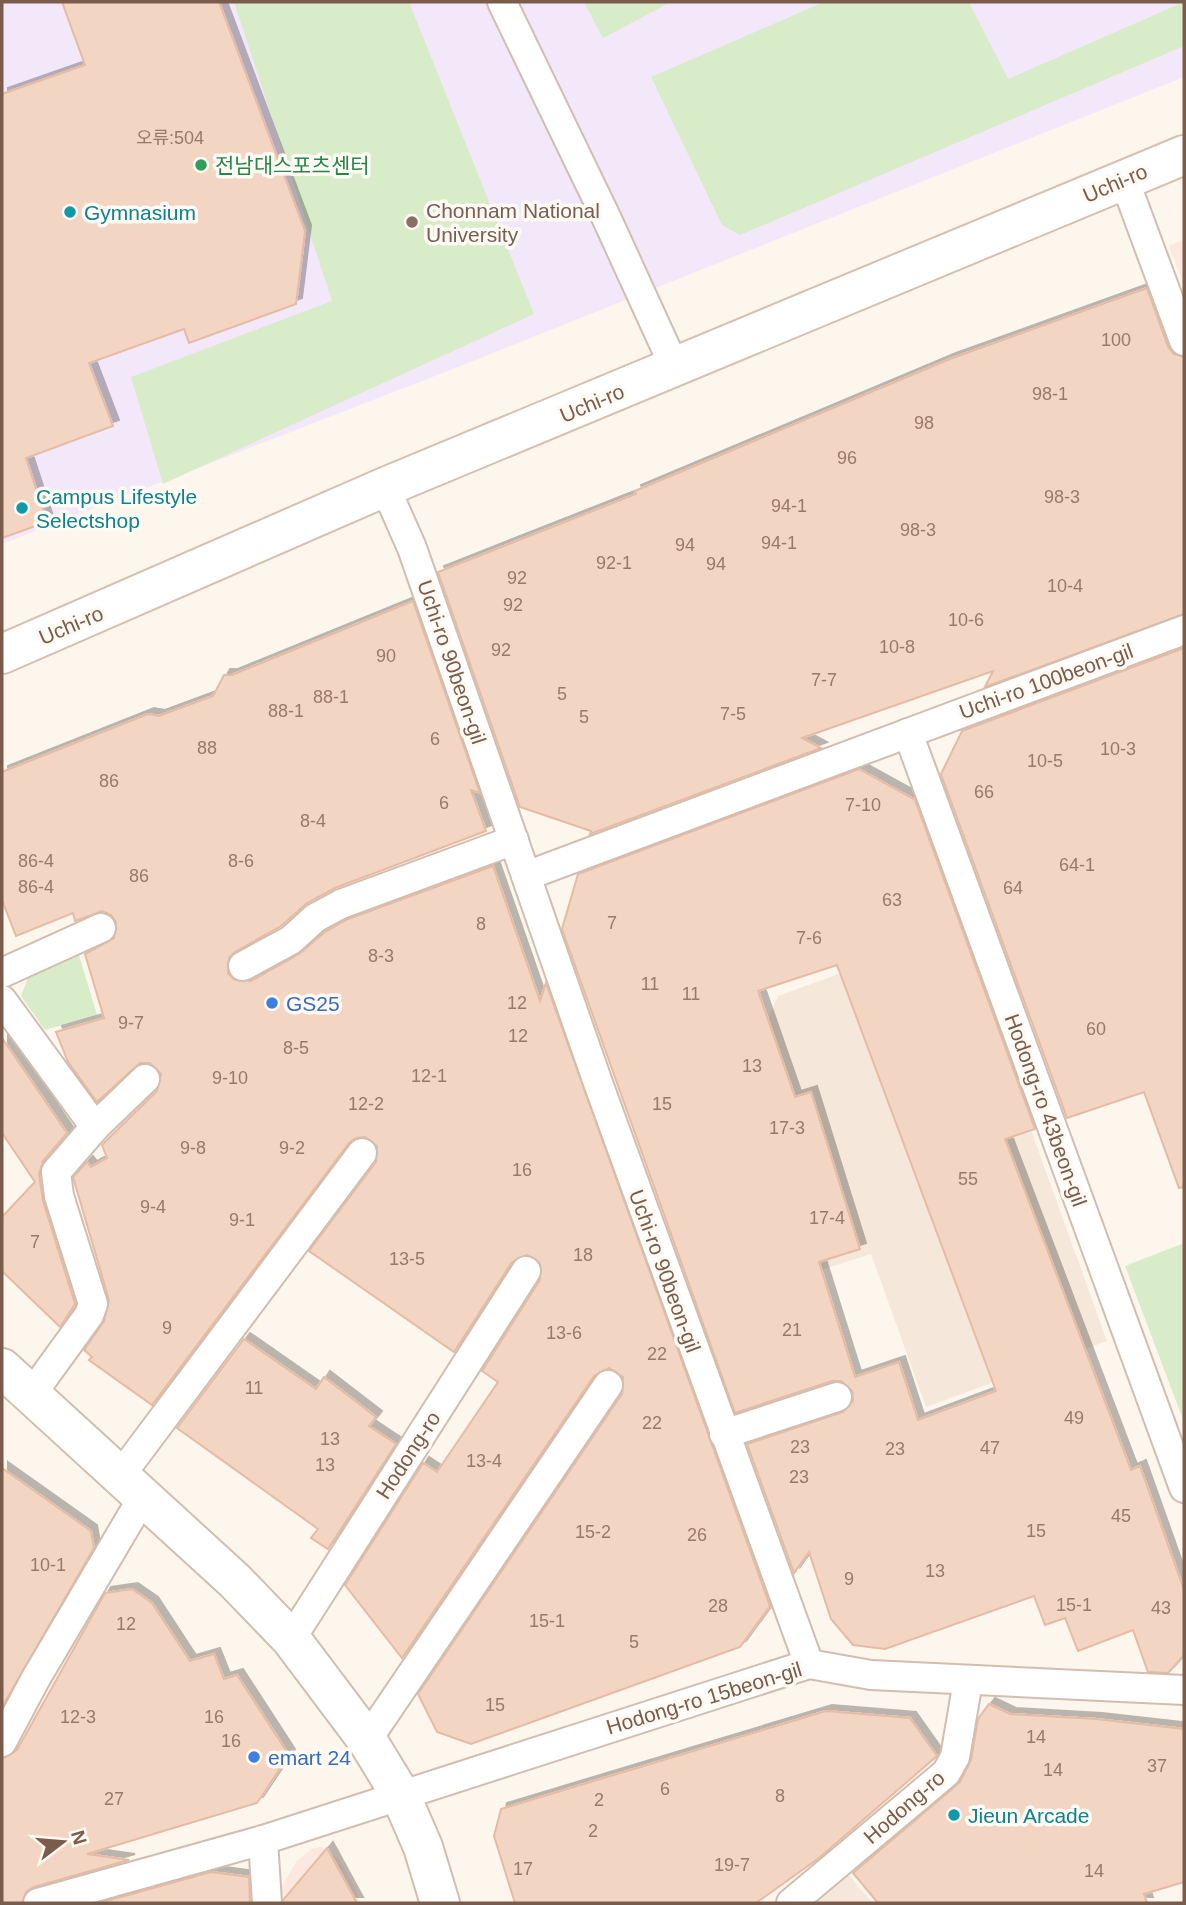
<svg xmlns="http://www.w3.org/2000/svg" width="1186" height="1905" font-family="Helvetica,'Noto Sans KR',sans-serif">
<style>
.residential{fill:#f5e8da}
.commercial{fill:#fde8e0}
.education{fill:#f3e8fa}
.green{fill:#d8ecc9}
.building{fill:#f3d5c3;stroke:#e6bba3;stroke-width:2;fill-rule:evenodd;filter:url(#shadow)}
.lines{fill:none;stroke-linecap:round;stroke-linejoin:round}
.lane-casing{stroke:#d1beb0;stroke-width:32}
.street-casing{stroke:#d1beb0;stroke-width:42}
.secondary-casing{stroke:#d6c0b0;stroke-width:42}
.lane{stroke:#fff;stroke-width:28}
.street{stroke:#fff;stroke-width:38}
.secondary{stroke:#fff;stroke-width:38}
.leisure-dot{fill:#2e9e5b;stroke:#fffaf3;stroke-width:2.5}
.culture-dot{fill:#0f9aa8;stroke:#fffaf3;stroke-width:2.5}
.education-dot{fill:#8d6e63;stroke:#fffaf3;stroke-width:2.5}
.shop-dot{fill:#3f7fe0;stroke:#fffaf3;stroke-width:2.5}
.labels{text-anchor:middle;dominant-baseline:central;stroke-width:7;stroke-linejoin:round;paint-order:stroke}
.number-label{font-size:18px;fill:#987a6a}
.leisure-label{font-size:21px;fill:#27864d;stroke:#fffaf3;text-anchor:start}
.street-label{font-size:21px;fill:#7a5c4d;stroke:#fffaf3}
.education-label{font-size:21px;fill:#785e54;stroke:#fffaf3;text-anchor:start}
.culture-label{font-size:21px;fill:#0d838f;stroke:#fffaf3;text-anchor:start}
.shop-label{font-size:21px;fill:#366cbe;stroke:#fffaf3;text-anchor:start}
</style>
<defs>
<filter id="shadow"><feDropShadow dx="6" dy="-6" stdDeviation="0" flood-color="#0004"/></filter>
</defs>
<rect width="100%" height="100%" fill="#fdf6ec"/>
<g class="residential">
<polygon points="959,930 1107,1341 926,1407 871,1254 781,1283 725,1119 778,996"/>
<polygon points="845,1870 872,1903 807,1903"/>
</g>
<g class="commercial">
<polygon points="1184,239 1184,285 1169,246"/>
<polygon points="321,1847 339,1859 356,1889 360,1903 282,1903 281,1888 296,1862 311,1849"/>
</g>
<polygon class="education" points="2,2 1184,2 1184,77 458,367 2,544"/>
<g class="green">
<polygon points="234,2 409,2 534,314 163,484 131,377 332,301"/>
<polygon points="584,2 671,2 603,38"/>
<polygon points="824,2 969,2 1008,79 1184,2 1184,46 740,235 722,225 651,77"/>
<polygon points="78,952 97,1015 45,1030 21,996 31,970"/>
<polygon points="1184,1243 1184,1422 1125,1266"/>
</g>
<g class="building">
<polygon points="62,2 219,2 305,231 296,304 189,343 184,329 89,363 113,426 26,458 47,522 2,538 2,94 85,65"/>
<polygon points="1147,288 1168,347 1174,354 1184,357 1184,614 985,687 993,671 802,738 821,748 590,834 591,831 520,807 438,572 636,494 635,491 950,359"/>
<polygon points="413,601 480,793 471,790 486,831 335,888 307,903 281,926 235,952 229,958 228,973 235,980 251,981 299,954 325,932 348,919 493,866 540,1001 546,983 770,1606 740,1647 471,1744 437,1732 418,1694 622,1394 623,1377 609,1368 594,1376 402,1658 345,1585 423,1463 437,1472 498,1382 482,1371 540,1280 540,1263 527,1255 512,1262 454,1352 309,1251 376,1162 377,1146 365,1137 356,1138 349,1143 152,1405 89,1360 92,1357 84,1350 104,1321 109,1300 73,1177 87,1162 91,1167 107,1158 102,1145 157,1091 161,1074 150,1063 140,1063 97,1102 68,1062 56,1032 104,1018 85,954 114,938 116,922 111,915 102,911 75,921 73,913 16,936 2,900 2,772 148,714 159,716 213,696 224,675 232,675"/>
<polygon points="1184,648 1184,1187 1179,1188 1144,1092 1067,1118 941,774 962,731"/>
<path d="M 859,769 L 915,800 L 1035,1129 L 1005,1139 L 1131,1470 L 1140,1466 L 1184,1590 L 1184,1655 L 1168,1673 L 1148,1672 L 1133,1630 L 1078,1651 L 1065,1618 L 1045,1625 L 1034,1596 L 885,1649 L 853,1645 L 831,1619 L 809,1552 L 794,1573 L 747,1444 L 843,1412 L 853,1401 L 852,1391 L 841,1381 L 832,1381 L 735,1413 L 562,929 L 578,874 ZM 837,965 L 996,1391 L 918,1420 L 899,1362 L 855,1377 L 819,1262 L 860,1249 L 811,1092 L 795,1097 L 758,991 Z"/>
<polygon points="2,1038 67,1133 43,1161 39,1174 43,1201 75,1304 60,1327 2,1271 2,1217 35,1182 2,1133"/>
<polygon points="244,1339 316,1389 324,1377 376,1417 369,1426 396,1444 328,1549 311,1538 318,1529 177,1428"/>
<polygon points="2,1468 91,1531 94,1548 2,1707"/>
<polygon points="132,1589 152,1603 190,1661 214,1654 224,1679 237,1675 289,1755 257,1803 87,1854 129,1860 34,1887 26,1892 22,1903 2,1903 2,1759 17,1750 105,1593"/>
<polygon points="989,1704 1010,1714 1096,1719 1184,1729 1184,1882 1144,1894 1147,1903 878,1903 853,1873 960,1782 971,1760 978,1719"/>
<polygon points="826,1711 910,1718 937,1756 819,1858 756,1903 515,1903 494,1836 501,1809"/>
<polygon points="327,1848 357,1903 283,1903 283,1900"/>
<polygon points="211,1872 249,1877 250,1903 99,1903"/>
</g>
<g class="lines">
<defs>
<g id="lane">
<polyline points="502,2 606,217 675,368"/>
<polyline points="1124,179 1184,341"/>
<polyline points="385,487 412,548 597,1080 809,1664"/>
<polyline points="908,733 1184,1488"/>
<polyline points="526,876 1184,630"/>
<polyline points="243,966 291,940 315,918 341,904 514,840"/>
<polyline points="2,973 101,928"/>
<polyline points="2,1000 95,1127"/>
<polyline points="31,1395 89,1315 93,1304 59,1196 56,1172 95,1127 145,1079"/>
<polyline points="724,1434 837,1397"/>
<polyline points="120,1476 362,1153"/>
<polyline points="291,1639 526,1271"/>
<polyline points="367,1740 608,1385"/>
<polyline points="2,1742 36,1678 143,1497"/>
<polyline points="263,1840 267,1903"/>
<polyline points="38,1903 263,1840 809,1664 871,1675 1184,1690"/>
<polyline points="791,1903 946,1773 955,1757 968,1681"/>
</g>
<polyline id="street" points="2,1368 235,1581 291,1639 367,1740 400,1794 423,1847 440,1903"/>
<polyline id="secondary" points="2,654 385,487 1184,155"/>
</defs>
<use href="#lane" class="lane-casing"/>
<use href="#street" class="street-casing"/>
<use href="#secondary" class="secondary-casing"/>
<use href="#lane" class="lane"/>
<use href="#street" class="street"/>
<use href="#secondary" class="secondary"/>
</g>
<circle class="leisure-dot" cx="201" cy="165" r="7"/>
<g class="culture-dot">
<circle cx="70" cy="212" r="7"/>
<circle cx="22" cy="508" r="7"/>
<circle cx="954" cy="1815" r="7"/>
</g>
<circle class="education-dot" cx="412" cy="222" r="7"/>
<g class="shop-dot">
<circle cx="272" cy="1003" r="7"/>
<circle cx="254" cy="1757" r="7"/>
</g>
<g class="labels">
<g class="number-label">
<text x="170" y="138">오류:504</text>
<text x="1116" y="340">100</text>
<text x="1050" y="394">98-1</text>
<text x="924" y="423">98</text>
<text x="847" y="458">96</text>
<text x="1062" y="497">98-3</text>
<text x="789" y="506">94-1</text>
<text x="918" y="530">98-3</text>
<text x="779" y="543">94-1</text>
<text x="685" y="545">94</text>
<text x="614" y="563">92-1</text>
<text x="716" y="564">94</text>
<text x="517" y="578">92</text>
<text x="1065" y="586">10-4</text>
<text x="513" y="605">92</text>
<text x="966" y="620">10-6</text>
<text x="897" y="647">10-8</text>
<text x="501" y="650">92</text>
<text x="386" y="656">90</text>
<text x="824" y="680">7-7</text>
<text x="562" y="694">5</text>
<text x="331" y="697">88-1</text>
<text x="286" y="711">88-1</text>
<text x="733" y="714">7-5</text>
<text x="584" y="717">5</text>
<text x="435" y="739">6</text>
<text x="207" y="748">88</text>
<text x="1118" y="749">10-3</text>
<text x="1045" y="761">10-5</text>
<text x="109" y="781">86</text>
<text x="984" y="792">66</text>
<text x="444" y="803">6</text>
<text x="863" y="805">7-10</text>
<text x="313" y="821">8-4</text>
<text x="36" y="861">86-4</text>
<text x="241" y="861">8-6</text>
<text x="1077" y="865">64-1</text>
<text x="139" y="876">86</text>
<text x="36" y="887">86-4</text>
<text x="1013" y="888">64</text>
<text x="892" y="900">63</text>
<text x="612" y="923">7</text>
<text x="481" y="924">8</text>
<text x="809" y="938">7-6</text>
<text x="381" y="956">8-3</text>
<text x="650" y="984">11</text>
<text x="691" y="994">11</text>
<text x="517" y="1003">12</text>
<text x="131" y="1023">9-7</text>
<text x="1096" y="1029">60</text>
<text x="518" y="1036">12</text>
<text x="296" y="1048">8-5</text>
<text x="752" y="1066">13</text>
<text x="429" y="1076">12-1</text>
<text x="230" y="1078">9-10</text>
<text x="366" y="1104">12-2</text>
<text x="662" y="1104">15</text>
<text x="787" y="1128">17-3</text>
<text x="193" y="1148">9-8</text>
<text x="292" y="1148">9-2</text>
<text x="522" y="1170">16</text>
<text x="968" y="1179">55</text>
<text x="153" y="1207">9-4</text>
<text x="827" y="1218">17-4</text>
<text x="242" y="1220">9-1</text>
<text x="35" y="1242">7</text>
<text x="583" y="1255">18</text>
<text x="407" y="1259">13-5</text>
<text x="167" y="1328">9</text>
<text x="792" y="1330">21</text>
<text x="564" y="1333">13-6</text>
<text x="657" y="1354">22</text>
<text x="254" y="1388">11</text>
<text x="1074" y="1418">49</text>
<text x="652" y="1423">22</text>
<text x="330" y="1439">13</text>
<text x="800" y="1447">23</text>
<text x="990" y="1448">47</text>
<text x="895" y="1449">23</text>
<text x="484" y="1461">13-4</text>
<text x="325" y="1465">13</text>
<text x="799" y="1477">23</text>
<text x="1121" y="1516">45</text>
<text x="1036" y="1531">15</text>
<text x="593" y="1532">15-2</text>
<text x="697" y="1535">26</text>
<text x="48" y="1565">10-1</text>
<text x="935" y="1571">13</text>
<text x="849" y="1579">9</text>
<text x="1074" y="1605">15-1</text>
<text x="718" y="1606">28</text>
<text x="1161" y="1608">43</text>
<text x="547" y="1621">15-1</text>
<text x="126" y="1624">12</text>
<text x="634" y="1642">5</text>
<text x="495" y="1705">15</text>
<text x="78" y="1717">12-3</text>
<text x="214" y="1717">16</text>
<text x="1036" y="1737">14</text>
<text x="231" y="1741">16</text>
<text x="1157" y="1766">37</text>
<text x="1053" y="1770">14</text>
<text x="665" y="1789">6</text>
<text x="780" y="1796">8</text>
<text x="114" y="1799">27</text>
<text x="599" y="1800">2</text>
<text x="593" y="1831">2</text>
<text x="732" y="1865">19-7</text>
<text x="523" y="1869">17</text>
<text x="1094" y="1871">14</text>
</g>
<g class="leisure-label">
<text x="215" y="165">전남대스포츠센터</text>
</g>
<g class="street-label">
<text transform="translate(1115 183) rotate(-23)">Uchi-ro</text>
<text transform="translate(592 403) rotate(-23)">Uchi-ro</text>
<text transform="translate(71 625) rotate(-23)">Uchi-ro</text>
<text transform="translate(452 662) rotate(71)">Uchi-ro 90beon-gil</text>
<text transform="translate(1046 681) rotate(-20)">Uchi-ro 100beon-gil</text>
<text transform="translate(1046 1110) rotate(70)">Hodong-ro 43beon-gil</text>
<text transform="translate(665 1271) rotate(70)">Uchi-ro 90beon-gil</text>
<text transform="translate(408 1455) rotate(-57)">Hodong-ro</text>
<text transform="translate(704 1698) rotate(-17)">Hodong-ro 15beon-gil</text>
<text transform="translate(904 1807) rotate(-41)">Hodong-ro</text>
</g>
<g class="education-label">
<text x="426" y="210">Chonnam National<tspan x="426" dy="24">University</tspan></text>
</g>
<g class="culture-label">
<text x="84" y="212">Gymnasium</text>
<text x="36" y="496">Campus Lifestyle<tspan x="36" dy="24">Selectshop</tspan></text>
<text x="968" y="1815">Jieun Arcade</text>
</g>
<g class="shop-label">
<text x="286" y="1003">GS25</text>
<text x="268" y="1757">emart 24</text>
</g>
</g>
<rect width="1186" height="1905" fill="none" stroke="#7a5c4d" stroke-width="7"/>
<g transform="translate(63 1842) rotate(74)" stroke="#fffaf3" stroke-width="5" paint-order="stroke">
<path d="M0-5L12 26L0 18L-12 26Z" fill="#7a5c4d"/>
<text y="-10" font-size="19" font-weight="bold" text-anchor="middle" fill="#7a5c4d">N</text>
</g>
</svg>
